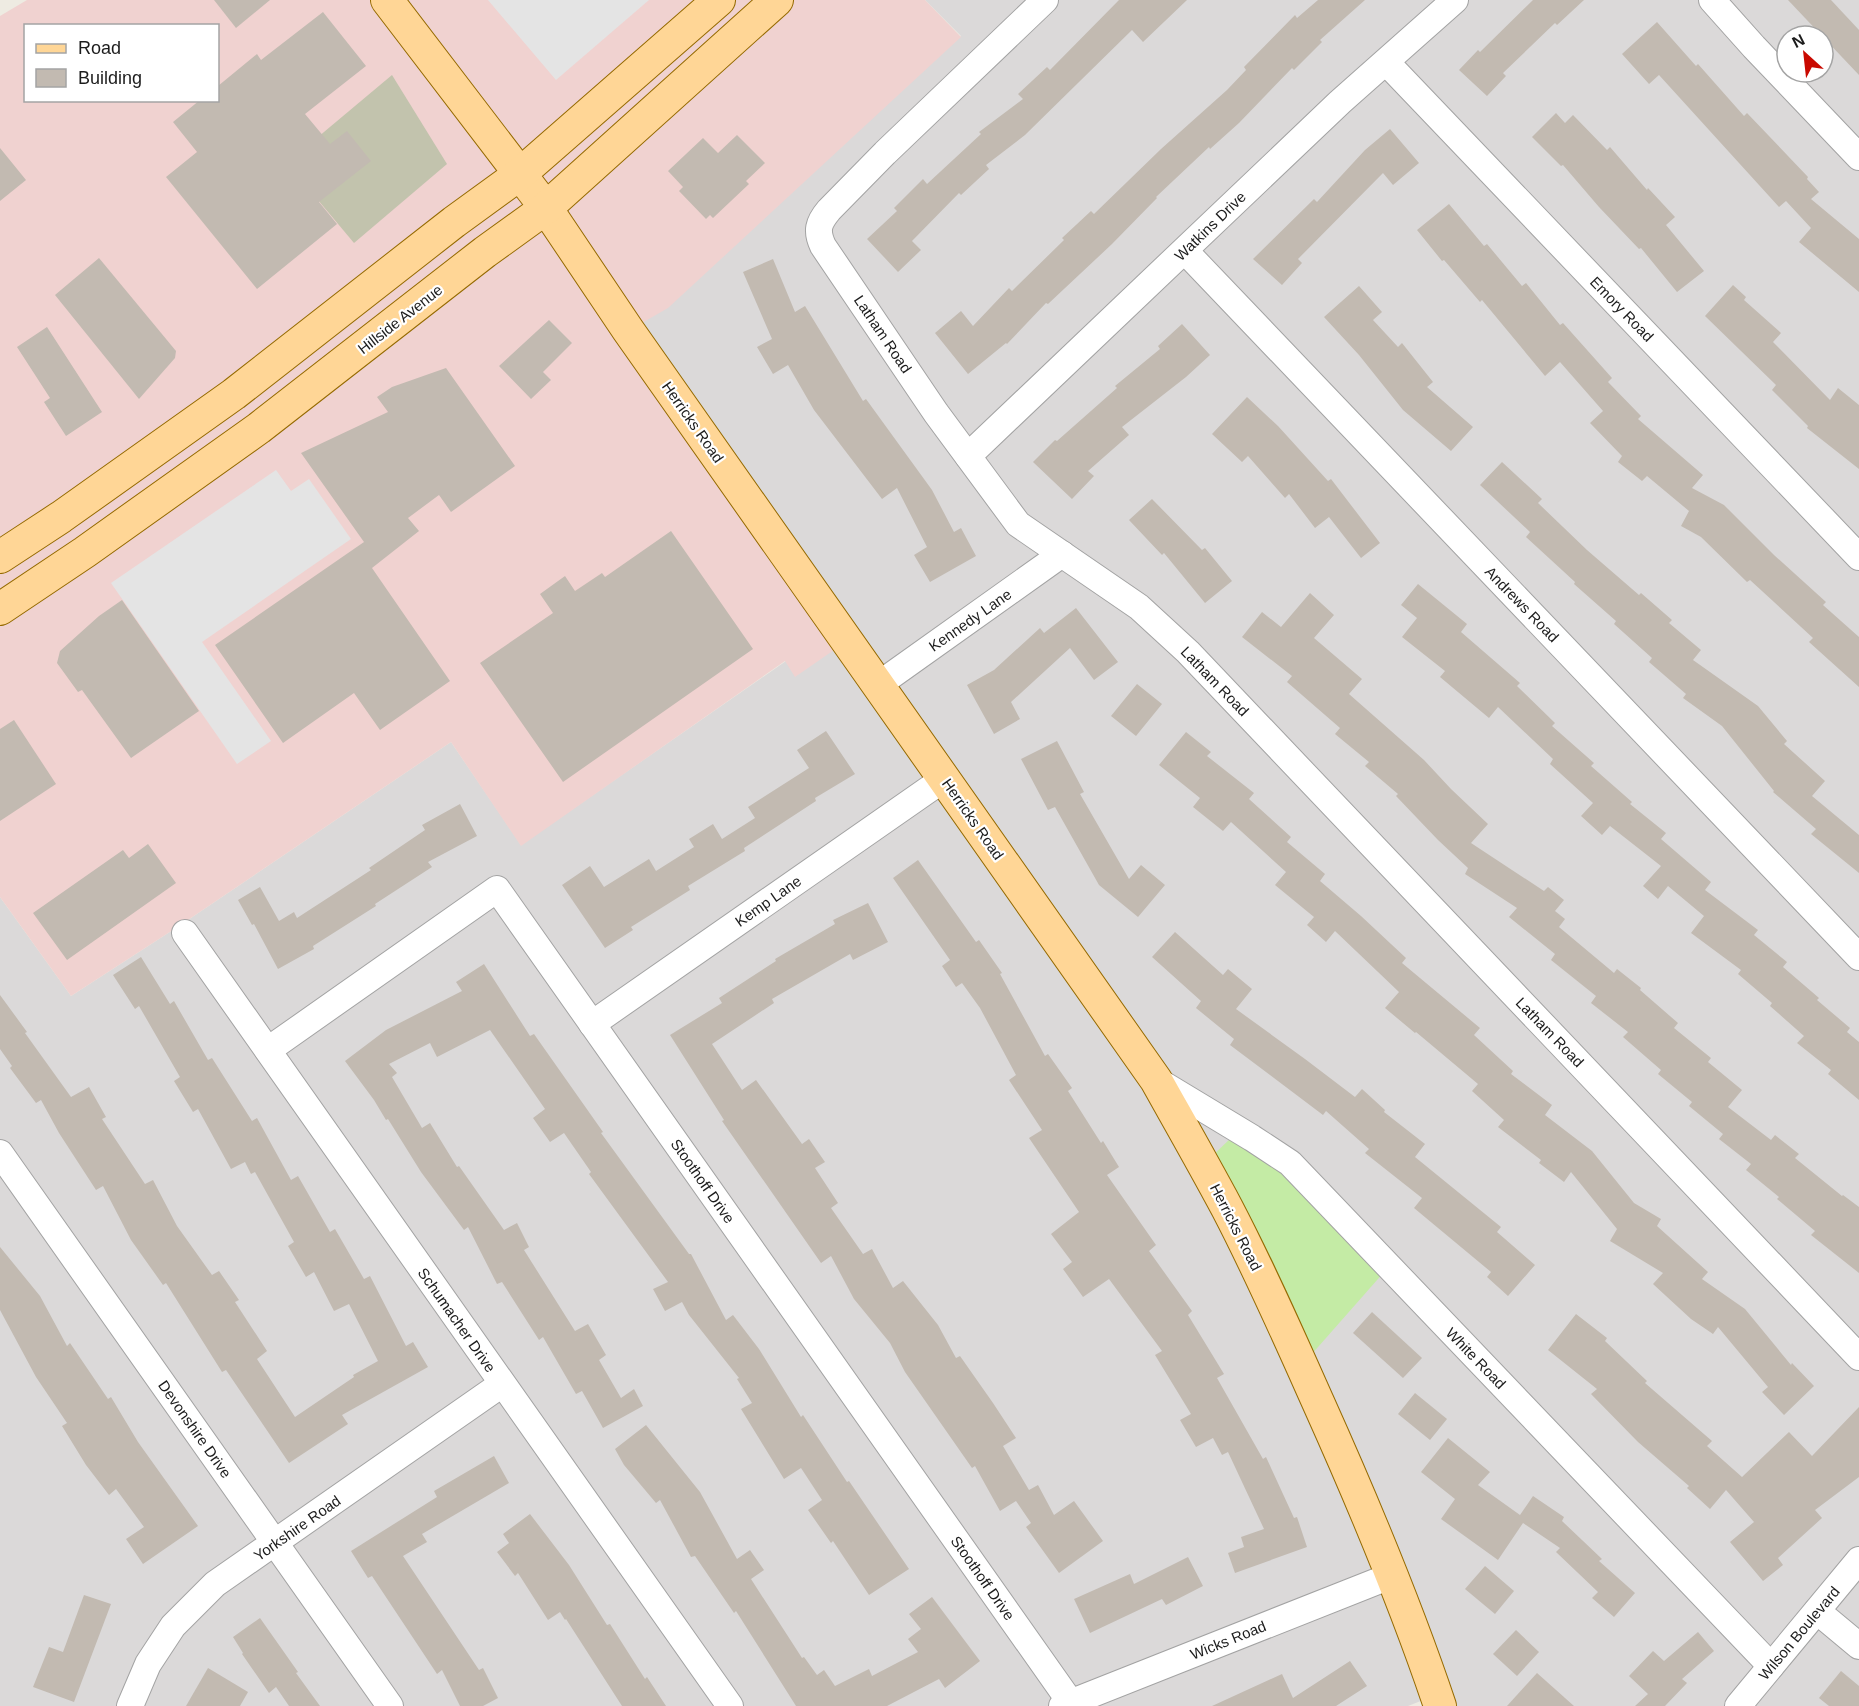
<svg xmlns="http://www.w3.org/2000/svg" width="1859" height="1706" font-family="Arial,sans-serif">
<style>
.residential{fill:#dbd9d9;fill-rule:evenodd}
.commercial{fill:#f0d2d0;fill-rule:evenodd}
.construction{fill:#c2c3ad}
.grass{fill:#c4eba5}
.parking{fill:#e4e4e4}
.building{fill:#c2bab1}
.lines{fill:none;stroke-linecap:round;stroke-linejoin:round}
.minor-casing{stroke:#a3a3a3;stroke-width:28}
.major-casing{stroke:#956a00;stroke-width:34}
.minor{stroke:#fff;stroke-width:26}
.major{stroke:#ffd696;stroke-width:32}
.labels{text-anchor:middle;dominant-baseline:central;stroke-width:4.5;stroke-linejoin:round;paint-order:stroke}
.street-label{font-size:15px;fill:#1c1c1c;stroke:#fff}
</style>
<rect width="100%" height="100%" fill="#eeebe2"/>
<path class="residential" d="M 925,0 L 1859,0 L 1859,1706 L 1441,1706 L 1436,1695 L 1408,1706 L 0,1706 L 0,897 L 71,996 L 179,926 L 451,742 L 521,845 L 786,661 L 795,676 L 628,330 L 961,36 ZM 1787,36 L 1823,36 L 1823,72 L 1787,72 Z"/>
<path class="commercial" d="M 27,0 L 925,0 L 961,37 L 668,308 L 628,331 L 847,641 L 795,677 L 785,661 L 521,846 L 451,742 L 179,926 L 71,996 L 0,897 L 0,16 ZM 26,26 L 218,26 L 218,100 L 26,100 Z"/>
<polygon class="construction" points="392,75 447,164 354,243 287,163"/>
<polygon class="grass" points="1232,1137 1284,1170 1385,1271 1311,1355 1208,1160"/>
<g class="parking">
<polygon points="488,0 649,0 556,80"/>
<polygon points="276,470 291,491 309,479 351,539 202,642 271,741 237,764 111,583"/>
</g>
<g class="building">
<polygon points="214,0 270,0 236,28"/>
<polygon points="1119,0 1187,0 1143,42 1132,30 1025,135 986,165 989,169 961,195 959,193 912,241 921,250 898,272 867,239 897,211 894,208 923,179 927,184 981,134 979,132 1023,99 1018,94 1047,67 1050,70"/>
<polygon points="1318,0 1365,0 1320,40 1322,42 1294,70 1292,68 1239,123 1210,149 1209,147 1156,197 1157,198 1112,244 1048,304 1046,303 1007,344 1006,343 968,374 935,333 961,311 973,326 1009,288 1012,291 1064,240 1062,238 1091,211 1094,214 1161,149 1227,90 1246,70 1244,67 1295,15 1297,18"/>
<polygon points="1533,0 1584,0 1557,25 1555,23 1503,73 1506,76 1487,96 1459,70 1478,50 1480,52"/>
<polygon points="1788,0 1831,0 1859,30 1859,75"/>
<polygon points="323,12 366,66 305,114 330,144 347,131 371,161 319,202 337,224 257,289 166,177 197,152 173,122 200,100 218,100 218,86 257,54 261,60"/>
<polygon points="1657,22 1696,66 1698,64 1744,116 1747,113 1808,177 1807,179 1819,192 1811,199 1859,239 1859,292 1799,242 1811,228 1786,201 1779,207 1659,75 1649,84 1622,54"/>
<polygon points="1556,113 1565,123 1573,115 1607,150 1610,147 1647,190 1648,188 1675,217 1666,225 1704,271 1677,292 1641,248 1639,249 1599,207 1563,165 1561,166 1532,137"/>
<polygon points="1390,129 1419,163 1393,185 1383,173 1298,259 1302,263 1282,285 1253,259 1314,199 1317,202 1365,150"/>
<polygon points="737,135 765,163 746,181 749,184 713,218 710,215 706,219 679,191 683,187 668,171 703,138 718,153"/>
<polygon points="0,148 26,180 0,201"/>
<polygon points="1449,204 1484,246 1487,244 1522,286 1526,283 1560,325 1563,323 1612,378 1608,382 1641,416 1638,419 1703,475 1692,488 1724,505 1774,555 1826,602 1823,605 1859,637 1859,687 1809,642 1813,638 1750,580 1747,582 1701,537 1681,526 1689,511 1647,476 1642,481 1618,462 1622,456 1590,423 1603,411 1560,362 1545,376 1482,300 1480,302 1444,260 1442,261 1417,230"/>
<polygon points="99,258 176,351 175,358 139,399 55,295"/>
<polygon points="773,259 795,312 805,306 863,401 866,399 932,490 954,532 961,528 976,556 930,582 914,555 927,547 897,488 882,499 814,410 788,365 773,374 757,347 772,339 743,272"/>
<polygon points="1733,285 1746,297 1744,300 1781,333 1773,342 1830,400 1838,388 1859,405 1859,469 1807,428 1808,426 1772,390 1776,385 1705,316"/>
<polygon points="1359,286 1382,312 1373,320 1398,347 1402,343 1433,382 1427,387 1473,427 1451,451 1403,410 1359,355 1324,317"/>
<polygon points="549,320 572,343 543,372 551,380 531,399 499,366"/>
<polygon points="1182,324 1210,355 1186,377 1122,427 1129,435 1088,471 1094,476 1072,499 1033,462 1055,440 1057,441 1117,388 1115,386 1160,349 1158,346"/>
<polygon points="47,327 102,412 66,436 44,402 50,398 17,347"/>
<polygon points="446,368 515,466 451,512 439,495 408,518 419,531 372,568 450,681 380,730 354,693 283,743 215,645 364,542 301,453 388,412 377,397 392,387"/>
<polygon points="1247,397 1278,426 1328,481 1331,479 1380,543 1361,558 1329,517 1315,528 1289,494 1285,498 1248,456 1242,462 1212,434"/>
<polygon points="1502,462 1542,499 1538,503 1587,550 1639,595 1641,593 1672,620 1669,623 1701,650 1693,660 1758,706 1787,741 1784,744 1825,781 1812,796 1859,835 1859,873 1811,834 1816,829 1773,792 1774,791 1722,726 1683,698 1686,694 1649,662 1652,658 1614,624 1616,621 1574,584 1575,582 1526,537 1530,532 1480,485"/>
<polygon points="1152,499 1202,550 1205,548 1232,581 1205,603 1164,553 1162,555 1129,520"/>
<polygon points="671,531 753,649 563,782 480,663 553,613 540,594 565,576 575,591 602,573 605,577"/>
<polygon points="1418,584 1467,624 1461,632 1520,683 1517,686 1555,723 1552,726 1594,763 1591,766 1632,802 1630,804 1666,833 1661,839 1711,882 1705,890 1758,930 1754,935 1787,962 1783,967 1819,998 1817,1000 1850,1028 1847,1032 1859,1042 1859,1100 1828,1074 1831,1070 1797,1043 1804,1036 1770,1006 1772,1003 1738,974 1741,970 1691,933 1704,916 1668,886 1658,899 1643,886 1661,866 1610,826 1602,835 1581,816 1593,803 1550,764 1553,759 1498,707 1489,718 1440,677 1445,671 1402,637 1417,618 1401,605"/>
<polygon points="1310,593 1334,615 1314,638 1362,679 1349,694 1424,760 1451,789 1488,824 1471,843 1544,891 1548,887 1564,900 1555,911 1565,919 1559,927 1614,973 1617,969 1641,988 1640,990 1678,1023 1674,1028 1711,1058 1708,1062 1742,1090 1728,1107 1771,1140 1775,1135 1799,1154 1795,1158 1842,1196 1843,1195 1859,1207 1859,1273 1811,1235 1815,1231 1777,1199 1779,1197 1746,1170 1751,1164 1719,1139 1723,1134 1689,1106 1692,1102 1658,1074 1661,1070 1623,1037 1628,1032 1591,1003 1596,996 1551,960 1555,954 1509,917 1517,908 1465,874 1468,868 1438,840 1396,796 1398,794 1365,766 1369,762 1335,734 1340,728 1287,682 1292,676 1242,637 1262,612 1281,627"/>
<polygon points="122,600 199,711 131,758 82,690 78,692 57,663 60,651 99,616"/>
<polygon points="1076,608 1118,662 1094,680 1070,648 1011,702 1020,719 994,734 967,685 994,670 1040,628 1044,633"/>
<polygon points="1137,684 1162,704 1136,736 1111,716"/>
<polygon points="14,720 56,784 0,821 0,729"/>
<polygon points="826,731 855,774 815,798 816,801 744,848 745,851 688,886 690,890 631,927 633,930 605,948 562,885 590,866 604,887 649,859 656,871 694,847 689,839 713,824 722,839 755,818 748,807 809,768 797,750"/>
<polygon points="1186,732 1211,752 1207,756 1254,793 1249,799 1291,837 1287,842 1325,874 1320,881 1361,916 1406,958 1402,963 1480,1028 1474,1035 1513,1071 1511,1074 1552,1105 1545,1115 1592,1151 1634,1203 1661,1219 1657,1226 1708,1272 1702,1279 1745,1309 1791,1365 1792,1363 1814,1386 1784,1415 1762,1392 1768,1387 1718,1327 1713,1334 1691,1319 1653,1284 1663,1273 1610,1241 1617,1229 1571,1172 1564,1182 1539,1163 1541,1160 1498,1127 1504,1120 1472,1091 1478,1084 1416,1032 1415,1033 1385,1008 1399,992 1335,931 1326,942 1307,925 1314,917 1275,885 1286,872 1231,822 1223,831 1193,807 1200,798 1159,765"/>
<polygon points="1057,741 1084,792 1080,794 1129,879 1141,865 1165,885 1138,917 1099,885 1055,807 1048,810 1021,759"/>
<polygon points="460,804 477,836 428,862 432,867 375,904 376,906 313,946 314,949 278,969 254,924 252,925 238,900 260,887 279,921 294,912 297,918 371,870 369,868 425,830 422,825"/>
<polygon points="148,844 176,883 67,960 33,913 123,850 129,858"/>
<polygon points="918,860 976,942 979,940 1002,973 1000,974 1045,1056 1048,1054 1072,1088 1068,1091 1101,1143 1103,1141 1119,1167 1107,1175 1156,1245 1149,1251 1192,1311 1188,1315 1224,1374 1217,1378 1263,1459 1266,1457 1294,1518 1297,1517 1307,1547 1235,1573 1228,1553 1244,1547 1241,1537 1264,1529 1228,1452 1222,1455 1213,1438 1196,1447 1180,1420 1191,1414 1155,1355 1162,1351 1109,1279 1083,1297 1063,1269 1072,1262 1051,1234 1079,1212 1029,1138 1042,1130 1009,1080 1016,1075 980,1008 962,983 956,987 942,966 950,960 893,878"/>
<polygon points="868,903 888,942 853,960 850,954 772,999 774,1003 712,1044 742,1090 756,1080 802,1144 809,1139 825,1162 815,1168 838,1203 831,1208 863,1254 872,1249 893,1288 903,1281 938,1325 956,1358 960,1356 993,1403 1016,1438 1003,1446 1029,1490 1038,1485 1054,1515 1074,1501 1103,1541 1059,1573 1026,1527 1031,1523 1016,1501 1000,1511 975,1466 972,1468 905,1372 890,1343 854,1299 831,1256 821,1263 722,1121 724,1120 670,1035 722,1003 719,998 776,961 775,959 835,924 833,920"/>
<polygon points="1175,932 1223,975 1228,969 1252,989 1236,1009 1305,1059 1355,1097 1362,1089 1385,1110 1384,1112 1425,1144 1415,1157 1501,1227 1497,1232 1535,1265 1508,1296 1487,1277 1491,1272 1414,1208 1422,1198 1365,1153 1369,1149 1326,1111 1323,1115 1230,1045 1234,1039 1196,1008 1201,1001 1152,957"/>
<polygon points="141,957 170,1004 174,1001 208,1060 212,1058 252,1121 257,1118 291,1180 298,1176 330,1232 335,1229 364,1279 370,1276 406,1346 413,1342 428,1367 342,1415 348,1424 289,1463 226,1370 222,1372 166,1283 163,1285 131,1240 103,1186 96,1190 59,1133 41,1100 36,1103 10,1068 12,1066 0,1049 0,995 27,1032 25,1033 71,1097 89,1087 106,1117 102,1119 145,1184 153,1180 177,1226 212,1275 219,1271 239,1300 235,1302 267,1351 257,1359 295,1417 354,1377 353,1375 378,1361 349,1304 334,1311 314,1272 306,1277 288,1246 294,1242 255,1172 251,1174 245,1162 231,1169 198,1109 193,1112 174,1081 180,1077 139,1006 135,1009 113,975"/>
<polygon points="484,964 530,1036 534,1034 603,1132 601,1133 689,1254 691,1254 726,1320 733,1315 759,1349 801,1417 803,1415 847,1482 849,1481 909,1569 869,1595 833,1541 831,1543 808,1510 822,1500 801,1468 784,1479 741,1409 752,1403 737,1379 739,1378 689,1315 682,1302 665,1311 653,1289 668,1282 589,1174 591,1172 564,1133 550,1142 533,1118 545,1109 490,1030 437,1057 430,1043 389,1064 397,1073 392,1077 422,1128 430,1123 457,1167 459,1166 504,1230 517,1223 529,1247 524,1250 575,1331 588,1324 606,1355 599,1360 621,1398 634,1389 643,1406 603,1428 582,1391 576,1394 543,1337 539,1340 502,1282 497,1284 468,1227 464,1230 421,1172 388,1119 386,1120 374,1100 345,1061 386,1030 462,991 456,982"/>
<polygon points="0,1247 40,1296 67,1346 70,1343 108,1399 111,1397 138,1442 198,1526 143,1564 126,1539 144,1527 116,1489 109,1495 86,1465 62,1426 67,1423 36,1377 0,1310"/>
<polygon points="1372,1312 1422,1358 1403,1378 1353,1333"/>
<polygon points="1576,1314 1607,1338 1605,1341 1647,1381 1645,1383 1712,1441 1707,1446 1742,1477 1789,1432 1812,1456 1859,1407 1859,1477 1815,1510 1822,1518 1778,1558 1783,1565 1763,1581 1730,1542 1754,1522 1726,1490 1710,1509 1687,1488 1689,1486 1638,1442 1591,1394 1597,1389 1548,1350"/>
<polygon points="1415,1393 1447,1419 1430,1440 1398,1414"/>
<polygon points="646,1425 700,1492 737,1559 750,1550 764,1570 751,1579 802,1658 804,1657 817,1675 824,1670 835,1686 869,1669 872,1676 918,1652 908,1639 921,1629 909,1614 932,1597 980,1661 945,1688 939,1679 887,1706 796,1706 736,1611 734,1613 695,1556 691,1557 660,1500 656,1503 624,1465 615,1449"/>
<polygon points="1448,1438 1490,1472 1478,1485 1520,1515 1533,1496 1564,1517 1562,1521 1602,1559 1599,1561 1635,1593 1614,1617 1592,1598 1598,1592 1556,1552 1560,1548 1523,1523 1498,1560 1441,1519 1455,1499 1421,1472"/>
<polygon points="494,1456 509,1483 422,1534 427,1542 403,1556 479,1670 483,1668 498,1698 483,1706 460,1706 442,1670 437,1674 372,1576 368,1578 351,1551 437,1497 434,1491"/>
<polygon points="530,1514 569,1565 607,1625 610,1624 645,1679 647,1677 666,1706 622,1706 566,1619 565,1620 560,1612 548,1620 518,1573 515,1576 497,1552 509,1543 503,1534"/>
<polygon points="1188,1557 1203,1586 1166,1605 1162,1599 1090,1633 1074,1599 1130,1574 1134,1584"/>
<polygon points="1485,1566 1514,1591 1495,1614 1465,1589"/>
<polygon points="84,1595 111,1604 74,1702 33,1687 49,1647 63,1652"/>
<polygon points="260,1618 298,1672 296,1673 320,1706 289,1706 276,1687 269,1693 242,1654 243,1653 233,1637"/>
<polygon points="1516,1630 1539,1652 1517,1676 1493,1654"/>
<polygon points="1698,1632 1714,1651 1682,1679 1687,1683 1665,1706 1635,1706 1648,1694 1629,1676 1653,1651 1664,1661"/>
<polygon points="1350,1661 1367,1686 1336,1706 1212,1706 1282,1674 1293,1698"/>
<polygon points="208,1668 248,1692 240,1706 186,1706"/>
<polygon points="1841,1671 1859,1686 1859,1706 1829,1706 1819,1698"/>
<polygon points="1537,1673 1574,1706 1507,1706"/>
</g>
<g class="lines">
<defs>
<g id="minor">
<path d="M 1045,0 L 885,153 L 829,210 C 818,223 816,231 823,246 L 936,413 L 1018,524 L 1139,607 L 1188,652 L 1859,1357"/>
<polyline points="1712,0 1754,47 1859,157"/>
<polyline points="1386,62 1859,557"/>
<polyline points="1185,251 1859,957"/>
<polyline points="968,456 1340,102 1455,0"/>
<polyline points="878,685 1062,554"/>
<polyline points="185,933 730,1706"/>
<polyline points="592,1024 945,778"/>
<polyline points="268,1050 497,889 1071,1703"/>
<polyline points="1156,1080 1252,1138 1290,1163 1771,1666"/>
<polyline points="0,1153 390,1706"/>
<polyline points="1817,1611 1859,1646"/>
<polyline points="130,1706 148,1664 173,1626 215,1584 502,1384"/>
<polyline points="1062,1706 1393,1575"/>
<polyline points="1738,1706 1859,1560"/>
</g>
<g id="major">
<path d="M 387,0 L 546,208 L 628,330 L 1156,1080 C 1180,1123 1204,1165 1227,1208 C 1260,1271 1289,1337 1318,1402 C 1363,1502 1405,1602 1440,1706"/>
<polyline points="0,557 61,517 234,394 454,222 520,174 719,0"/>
<polyline points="0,609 85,552 259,428 485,252 546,208 777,0"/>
</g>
</defs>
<use href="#minor" class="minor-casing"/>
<use href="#major" class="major-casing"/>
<use href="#minor" class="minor"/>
<use href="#major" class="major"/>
</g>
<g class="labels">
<g class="street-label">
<text transform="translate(1210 226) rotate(-44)">Watkins Drive</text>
<text transform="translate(1622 309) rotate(46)">Emory Road</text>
<text transform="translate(400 319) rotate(-38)">Hillside Avenue</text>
<text transform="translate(883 334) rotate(56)">Latham Road</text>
<text transform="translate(693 422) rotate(55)">Herricks Road</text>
<text transform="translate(1522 604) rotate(46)">Andrews Road</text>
<text transform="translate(970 620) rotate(-35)">Kennedy Lane</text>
<text transform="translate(1215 681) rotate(46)">Latham Road</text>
<text transform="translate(973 819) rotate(55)">Herricks Road</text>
<text transform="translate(768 901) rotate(-35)">Kemp Lane</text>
<text transform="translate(1550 1032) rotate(46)">Latham Road</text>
<text transform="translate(703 1181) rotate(55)">Stoothoff Drive</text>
<text transform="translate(1236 1227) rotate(63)">Herricks Road</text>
<text transform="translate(457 1320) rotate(55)">Schumacher Drive</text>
<text transform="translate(1476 1358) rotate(46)">White Road</text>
<text transform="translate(195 1429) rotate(55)">Devonshire Drive</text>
<text transform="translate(297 1528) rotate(-35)">Yorkshire Road</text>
<text transform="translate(983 1578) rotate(55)">Stoothoff Drive</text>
<text transform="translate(1799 1633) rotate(-50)">Wilson Boulevard</text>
<text transform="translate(1228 1640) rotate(-22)">Wicks Road</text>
</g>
</g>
<rect x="24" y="24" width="195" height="78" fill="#ffffff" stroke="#a4a4a4" stroke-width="1.5"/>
<rect x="36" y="44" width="30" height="9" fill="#ffd696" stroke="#a4a4a4" stroke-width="1.5"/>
<text x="78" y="54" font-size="18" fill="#1c1c1c">Road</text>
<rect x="36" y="69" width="30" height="18" fill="#c2bab1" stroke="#a4a4a4" stroke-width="1.5"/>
<text x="78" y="84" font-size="18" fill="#1c1c1c">Building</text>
<g transform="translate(1805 54) rotate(333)"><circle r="28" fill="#ffffff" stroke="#a4a4a4" stroke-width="1.5"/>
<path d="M0-4.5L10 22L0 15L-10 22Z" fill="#c90900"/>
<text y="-9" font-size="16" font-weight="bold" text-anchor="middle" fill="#1c1c1c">N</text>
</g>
</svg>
